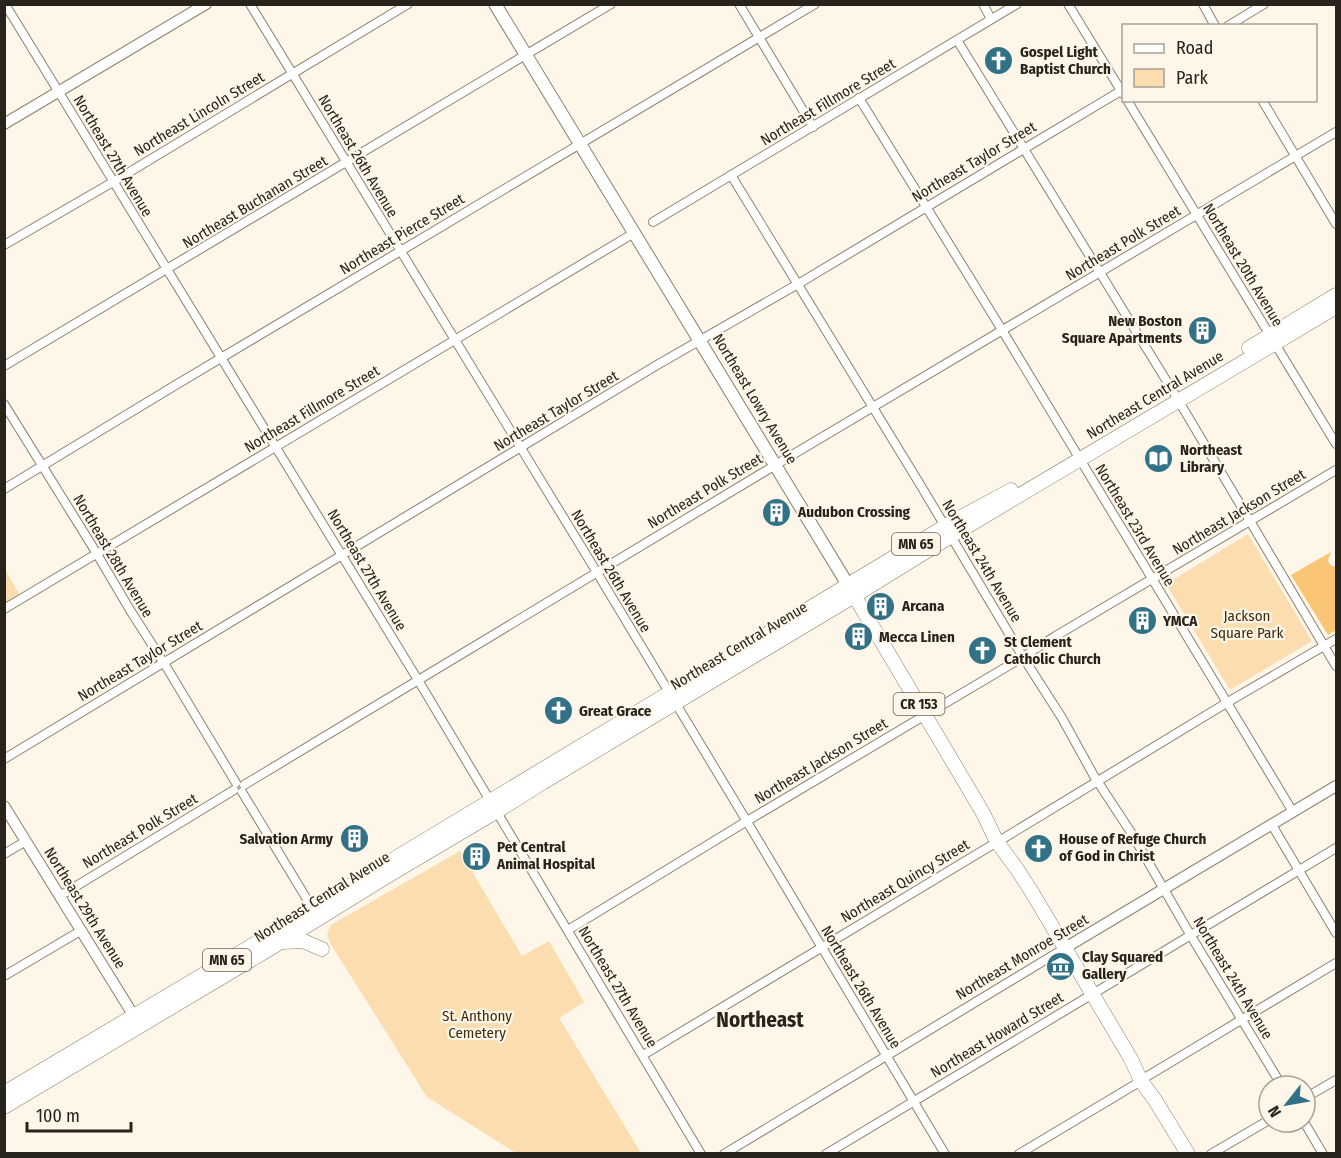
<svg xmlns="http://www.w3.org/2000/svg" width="1341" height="1158" font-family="'Fira Sans Condensed',sans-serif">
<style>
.green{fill:#fbddb0}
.water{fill:#f9c574}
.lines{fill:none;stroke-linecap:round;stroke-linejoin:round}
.minor-casing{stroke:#8c806d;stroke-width:10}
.tertiary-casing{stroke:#8c806d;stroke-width:12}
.secondary-casing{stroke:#8c806d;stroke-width:14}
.primary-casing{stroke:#8c806d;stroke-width:15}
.minor{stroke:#fff;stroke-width:8}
.tertiary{stroke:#fff;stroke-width:10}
.secondary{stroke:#fff;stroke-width:12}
.primary{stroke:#fff;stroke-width:14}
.labels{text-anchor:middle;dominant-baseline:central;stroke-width:4.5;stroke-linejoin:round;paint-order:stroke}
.shield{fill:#fef6e9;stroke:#686259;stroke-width:1.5}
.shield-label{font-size:14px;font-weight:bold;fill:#28231b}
.poi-label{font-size:15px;font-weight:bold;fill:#28231b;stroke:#fef6e9;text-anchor:start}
.street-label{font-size:15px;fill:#28231b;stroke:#fef6e9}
.park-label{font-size:15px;fill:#412c08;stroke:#fef6e9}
.district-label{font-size:21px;font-weight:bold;fill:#28231b;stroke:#fef6e9}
</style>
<rect width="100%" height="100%" fill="#fef6e9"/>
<g class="green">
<polygon points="1248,534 1312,641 1230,690 1166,584"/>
<polygon points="4,568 20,595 4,604"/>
<polygon points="460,851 522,956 549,941 584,1002 559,1018 641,1153 516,1153 427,1097 330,943 327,934 331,925"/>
</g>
<polygon class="water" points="1331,552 1328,560 1330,565 1336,567 1336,630 1328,635 1291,575"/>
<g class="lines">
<defs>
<g id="minor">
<polyline points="5,4 418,680 701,1154"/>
<polyline points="250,4 593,566 743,815 945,1154"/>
<polyline points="739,4 813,127"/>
<polyline points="983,4 991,19"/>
<polyline points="1068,4 1123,94"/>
<polyline points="1203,4 1215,26"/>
<polyline points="1228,26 1264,4"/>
<polyline points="957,40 1174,393 1336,666"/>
<polyline points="859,98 999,325 1293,812"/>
<polyline points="1127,100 1336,444"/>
<polyline points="1262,100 1336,224"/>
<polyline points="731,175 921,486 1023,657 1062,718 1094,776 1132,834 1191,936 1282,1086"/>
<polyline points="653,222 1017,4"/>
<polyline points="4,245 113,182 408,4"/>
<polyline points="4,366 611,4"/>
<polyline points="4,404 94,549 130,610 167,668 236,783"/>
<polyline points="4,489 174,386 815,4"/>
<polyline points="4,609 634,233"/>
<polyline points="4,759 657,365 798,284 1124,89"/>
<polyline points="244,785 782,461 1336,132"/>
<polyline points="242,792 308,901 311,909"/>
<polyline points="1272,825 1336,933"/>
<polyline points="1004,838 1233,699 1336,639"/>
<polyline points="4,854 26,841"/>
<polyline points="60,896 234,790"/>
<polyline points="568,930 747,821 1018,660 1054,637 1336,470"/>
<polyline points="4,976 82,930"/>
<polyline points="643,1055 997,842"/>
<polyline points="1146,1077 1336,963"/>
<polyline points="1305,1098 1336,1080"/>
<polyline points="1304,1122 1323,1154"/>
<polyline points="724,1154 1065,948"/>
<polyline points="826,1154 1336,848"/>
<polyline points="1019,1154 1141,1081"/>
<polyline points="1211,1154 1269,1120"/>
</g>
<g id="tertiary">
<polyline points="4,124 206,4"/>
<polyline points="4,806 137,1021"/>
<polyline points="1065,948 1336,786"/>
</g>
<polyline id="secondary" points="495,4 848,585"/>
<g id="primary">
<polyline points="1249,348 1336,295"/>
<polyline points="851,590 983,813 997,842 1017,869 1033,894 1131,1059 1141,1081 1155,1100 1188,1154"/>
<polyline points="284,942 303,941 322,949"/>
<polyline points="4,1093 273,933 311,909 954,521 1011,490"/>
<polyline points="4,1107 266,951 389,875 504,807 542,783 854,596 951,536 1336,307"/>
</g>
</defs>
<use href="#minor" class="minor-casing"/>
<use href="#tertiary" class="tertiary-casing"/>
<use href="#secondary" class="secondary-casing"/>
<use href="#primary" class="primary-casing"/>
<use href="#minor" class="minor"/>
<use href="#tertiary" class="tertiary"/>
<use href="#secondary" class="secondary"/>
<use href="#primary" class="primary"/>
</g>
<defs>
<symbol id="church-disc" viewBox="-11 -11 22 22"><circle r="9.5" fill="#327286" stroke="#fef6e9"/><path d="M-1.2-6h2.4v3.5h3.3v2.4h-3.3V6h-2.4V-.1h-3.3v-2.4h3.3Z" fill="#fff"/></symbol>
<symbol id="building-disc" viewBox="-11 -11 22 22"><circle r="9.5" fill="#327286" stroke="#fef6e9"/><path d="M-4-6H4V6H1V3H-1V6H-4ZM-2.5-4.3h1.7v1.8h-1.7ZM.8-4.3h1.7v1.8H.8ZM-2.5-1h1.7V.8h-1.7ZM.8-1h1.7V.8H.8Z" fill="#fff"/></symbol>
<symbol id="library-disc" viewBox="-11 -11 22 22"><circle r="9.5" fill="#327286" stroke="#fef6e9"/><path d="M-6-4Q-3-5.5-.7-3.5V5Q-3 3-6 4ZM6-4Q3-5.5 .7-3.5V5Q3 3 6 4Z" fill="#fff"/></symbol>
<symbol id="museum-disc" viewBox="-11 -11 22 22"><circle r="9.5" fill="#327286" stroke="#fef6e9"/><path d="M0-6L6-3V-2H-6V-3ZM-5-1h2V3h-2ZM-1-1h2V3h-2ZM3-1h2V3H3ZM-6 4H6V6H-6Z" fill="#fff"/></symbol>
</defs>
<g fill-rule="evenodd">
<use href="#church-disc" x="982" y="44" width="33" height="33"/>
<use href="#building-disc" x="1186" y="314" width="33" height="33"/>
<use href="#library-disc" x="1142" y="442" width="33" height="33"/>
<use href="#building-disc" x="760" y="496" width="33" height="33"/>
<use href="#building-disc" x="864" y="590" width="33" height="33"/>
<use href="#building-disc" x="1126" y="604" width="33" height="33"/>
<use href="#building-disc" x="842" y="620" width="33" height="33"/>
<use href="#church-disc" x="966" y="634" width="33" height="33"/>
<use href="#church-disc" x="542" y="694" width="33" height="33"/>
<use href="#building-disc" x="338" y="822" width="33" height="33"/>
<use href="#church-disc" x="1022" y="832" width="33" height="33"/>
<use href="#building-disc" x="460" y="840" width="33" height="33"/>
<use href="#museum-disc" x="1044" y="950" width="33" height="33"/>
</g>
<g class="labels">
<g class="shield">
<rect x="892" y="533" width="48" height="22" rx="4.5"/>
<rect x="893.5" y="693" width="51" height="22" rx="4.5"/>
<rect x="203" y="949" width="48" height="22" rx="4.5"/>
</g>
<g class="shield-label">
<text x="916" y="544">MN 65</text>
<text x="919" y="704">CR 153</text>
<text x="227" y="960">MN 65</text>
</g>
<g class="poi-label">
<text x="1020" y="52">Gospel Light<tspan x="1020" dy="17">Baptist Church</tspan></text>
<text x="1182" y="321" text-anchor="end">New Boston<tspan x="1182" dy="17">Square Apartments</tspan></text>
<text x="1180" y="450">Northeast<tspan x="1180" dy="17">Library</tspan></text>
<text x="798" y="512">Audubon Crossing</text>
<text x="902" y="606">Arcana</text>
<text x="1163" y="621">YMCA</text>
<text x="879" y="637">Mecca Linen</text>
<text x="1004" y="642">St Clement<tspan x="1004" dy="17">Catholic Church</tspan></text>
<text x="579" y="711">Great Grace</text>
<text x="333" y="839" text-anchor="end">Salvation Army</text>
<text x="1059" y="839">House of Refuge Church<tspan x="1059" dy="17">of God in Christ</tspan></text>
<text x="497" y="847">Pet Central<tspan x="497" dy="17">Animal Hospital</tspan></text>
<text x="1082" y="957">Clay Squared<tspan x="1082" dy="17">Gallery</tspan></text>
</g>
<g class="street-label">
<text transform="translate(828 102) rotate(-31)">Northeast Fillmore Street</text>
<text transform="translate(199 114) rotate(-31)">Northeast Lincoln Street</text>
<text transform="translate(113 156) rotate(59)">Northeast 27th Avenue</text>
<text transform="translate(358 156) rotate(59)">Northeast 26th Avenue</text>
<text transform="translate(974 162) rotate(-31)">Northeast Taylor Street</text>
<text transform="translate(255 202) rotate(-31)">Northeast Buchanan Street</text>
<text transform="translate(402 234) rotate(-31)">Northeast Pierce Street</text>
<text transform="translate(1123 243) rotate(-31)">Northeast Polk Street</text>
<text transform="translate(1243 265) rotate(59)">Northeast 20th Avenue</text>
<text transform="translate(1155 395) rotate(-31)">Northeast Central Avenue</text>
<text transform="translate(755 399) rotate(59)">Northeast Lowry Avenue</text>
<text transform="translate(312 409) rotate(-31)">Northeast Fillmore Street</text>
<text transform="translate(556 411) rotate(-31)">Northeast Taylor Street</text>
<text transform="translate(705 491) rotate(-31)">Northeast Polk Street</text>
<text transform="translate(1239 512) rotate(-31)">Northeast Jackson Street</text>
<text transform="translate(1135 525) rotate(59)">Northeast 23rd Avenue</text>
<text transform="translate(113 556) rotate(59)">Northeast 28th Avenue</text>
<text transform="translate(982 561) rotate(59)">Northeast 24th Avenue</text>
<text transform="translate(367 570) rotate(59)">Northeast 27th Avenue</text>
<text transform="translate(611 571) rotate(59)">Northeast 26th Avenue</text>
<text transform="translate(739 646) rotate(-31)">Northeast Central Avenue</text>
<text transform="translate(140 661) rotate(-31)">Northeast Taylor Street</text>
<text transform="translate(821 761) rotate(-31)">Northeast Jackson Street</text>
<text transform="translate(140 831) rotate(-31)">Northeast Polk Street</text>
<text transform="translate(905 881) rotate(-31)">Northeast Quincy Street</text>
<text transform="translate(322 897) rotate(-32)">Northeast Central Avenue</text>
<text transform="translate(85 908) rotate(58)">Northeast 29th Avenue</text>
<text transform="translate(1022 957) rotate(-31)">Northeast Monroe Street</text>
<text transform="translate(1233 978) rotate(59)">Northeast 24th Avenue</text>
<text transform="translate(618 987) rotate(59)">Northeast 27th Avenue</text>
<text transform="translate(861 987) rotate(59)">Northeast 26th Avenue</text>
<text transform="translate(997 1035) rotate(-31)">Northeast Howard Street</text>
</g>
<g class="park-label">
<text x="1247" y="616">Jackson<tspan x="1247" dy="17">Square Park</tspan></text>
<text x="477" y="1016">St. Anthony<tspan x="477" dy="17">Cemetery</tspan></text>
</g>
<g class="district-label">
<text x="760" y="1020">Northeast</text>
</g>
</g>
<rect width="1341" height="1158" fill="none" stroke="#28231b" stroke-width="12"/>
<rect x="1122" y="24" width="195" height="78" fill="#fef6e9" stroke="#a8a297" stroke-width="1.5"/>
<rect x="1134" y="44" width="30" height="9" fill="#ffffff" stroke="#a8a297" stroke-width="1.5"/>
<text x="1176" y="54" font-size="18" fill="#28231b">Road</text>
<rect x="1134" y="69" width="30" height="18" fill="#fbddb0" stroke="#a8a297" stroke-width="1.5"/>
<text x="1176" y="84" font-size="18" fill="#28231b">Park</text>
<g transform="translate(1287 1104) rotate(239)"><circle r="28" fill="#fef6e9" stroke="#a8a297" stroke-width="1.5"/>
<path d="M0-4.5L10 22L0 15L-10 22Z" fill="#327286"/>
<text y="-9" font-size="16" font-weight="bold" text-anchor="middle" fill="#28231b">N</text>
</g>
<path d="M27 1122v9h104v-9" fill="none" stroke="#28231b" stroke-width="3"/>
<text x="36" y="1122" font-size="18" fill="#28231b" stroke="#fef6e9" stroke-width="4.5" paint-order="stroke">100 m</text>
</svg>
